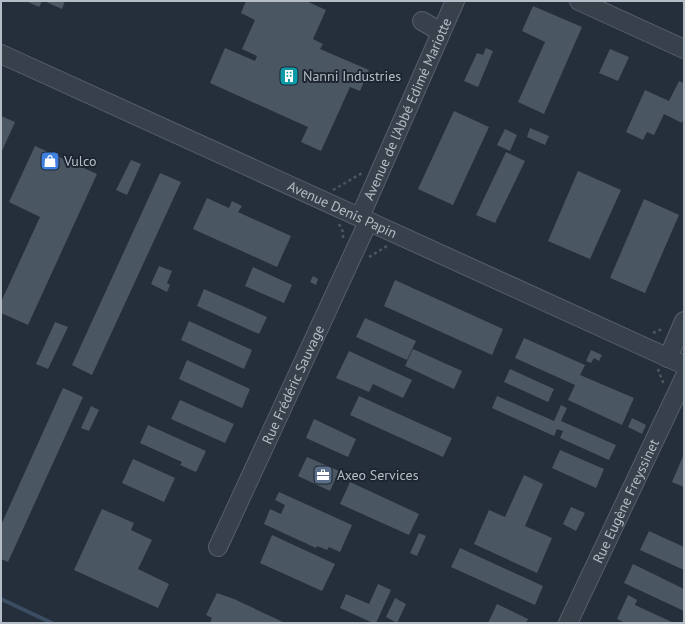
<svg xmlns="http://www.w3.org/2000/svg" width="685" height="624" font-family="'PT Sans',sans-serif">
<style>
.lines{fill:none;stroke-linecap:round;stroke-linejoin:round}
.stream{stroke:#3b4d63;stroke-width:4}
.building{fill:#4b5663}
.minor-casing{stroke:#565f69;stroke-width:20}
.path{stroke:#47595b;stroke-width:2.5;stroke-dasharray:3 3;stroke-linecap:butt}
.minor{stroke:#38414b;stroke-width:18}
.labels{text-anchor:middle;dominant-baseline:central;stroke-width:4;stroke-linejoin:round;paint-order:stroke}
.poi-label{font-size:14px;fill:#b4bcc6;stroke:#1d2630;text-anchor:start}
.street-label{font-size:14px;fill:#b4bcc6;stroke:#1d2630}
</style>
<rect width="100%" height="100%" fill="#252f3b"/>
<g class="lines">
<polyline class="stream" points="1,599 52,623"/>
</g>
<g class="building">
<polygon points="26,1 42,1 39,7"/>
<polygon points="44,1 65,1 62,9"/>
<polygon points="246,1 306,1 326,10 313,39 323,44 320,49 369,70 360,91 350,87 321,151 301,142 308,127 210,83 225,48 255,61 257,56 242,49 255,20 241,13"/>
<polygon points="533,6 582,27 544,114 518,102 545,42 522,31"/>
<polygon points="486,48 493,51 478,87 464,81 477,53 483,55"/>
<polygon points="610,49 629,57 618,81 599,73"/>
<polygon points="679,81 684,83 684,117 682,123 664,114 654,135 647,132 643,140 626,132 645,90 669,101"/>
<polygon points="454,111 489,127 453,205 418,189"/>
<polygon points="1,116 15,122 1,153"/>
<polygon points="530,128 549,136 545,145 527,137"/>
<polygon points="505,129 517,135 510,151 497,145"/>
<polygon points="35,146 97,174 28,325 1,313 1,302 40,217 9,202"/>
<polygon points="506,152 525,161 495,223 476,215"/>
<polygon points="131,160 141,164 127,195 116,190"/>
<polygon points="578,171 621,190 590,259 548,241"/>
<polygon points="160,173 181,182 92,375 72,365"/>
<polygon points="207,198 229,208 232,201 242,206 238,212 291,236 277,267 193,229"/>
<polygon points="644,199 679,215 645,293 610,278"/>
<polygon points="159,266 172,271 167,283 170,285 167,292 151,284"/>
<polygon points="253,267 292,285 284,303 245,286"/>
<polygon points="313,276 318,279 316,285 310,282"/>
<polygon points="395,280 503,329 492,355 384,306"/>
<polygon points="204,289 267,317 259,334 197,306"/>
<polygon points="365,318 416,341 407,360 356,337"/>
<polygon points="189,321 252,350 244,369 181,340"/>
<polygon points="55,322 68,327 48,369 36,364"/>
<polygon points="524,338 585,365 580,375 634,398 622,425 568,400 575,385 515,358"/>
<polygon points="413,349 462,371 454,389 405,366"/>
<polygon points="591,350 602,355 599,361 594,358 591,363 586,361"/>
<polygon points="349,351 412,380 403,398 373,384 369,392 336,378"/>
<polygon points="187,360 250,389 242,408 179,379"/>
<polygon points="510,369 554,389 548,402 504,382"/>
<polygon points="63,388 83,397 8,562 1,559 1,525"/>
<polygon points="359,396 452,438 443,457 350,415"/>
<polygon points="497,396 554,421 561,405 567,408 561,421 616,445 609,460 560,438 563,431 557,429 554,436 492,408"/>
<polygon points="180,400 234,424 225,443 171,419"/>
<polygon points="91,406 99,410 89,431 81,428"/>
<polygon points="632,418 646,425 642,434 628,427"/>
<polygon points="314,419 356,439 348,457 306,438"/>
<polygon points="148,425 206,451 196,472 180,465 182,462 140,443"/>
<polygon points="560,450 604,469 596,488 552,468"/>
<polygon points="684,454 684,487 672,482"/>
<polygon points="307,457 339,471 330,491 298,476"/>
<polygon points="133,459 175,478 164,502 122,483"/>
<polygon points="524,475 543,484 525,526 552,538 537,573 474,544 489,510 505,517"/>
<polygon points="350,482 419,514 409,535 340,504"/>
<polygon points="279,492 352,525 340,552 329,547 327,550 317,546 316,548 264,524 270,509 281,514 285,505 275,500"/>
<polygon points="571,507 585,513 576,531 563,524"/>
<polygon points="102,509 134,523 131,530 152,540 138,569 169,584 158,608 74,570"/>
<polygon points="649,531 684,547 684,570 640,550"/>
<polygon points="419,533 426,536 417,556 410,553"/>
<polygon points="272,535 335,564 322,591 260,563"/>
<polygon points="460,548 543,586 535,605 451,567"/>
<polygon points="633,564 684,589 684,611 624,583"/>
<polygon points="378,584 391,590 376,623 373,623 340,608 346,594 369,604"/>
<polygon points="217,593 234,599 285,623 210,623 212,618 206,615"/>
<polygon points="628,595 637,600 635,605 674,623 625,623 617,619"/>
<polygon points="395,598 406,604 397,623 386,617"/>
<polygon points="497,604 528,619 526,623 488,623"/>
</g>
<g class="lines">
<defs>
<g id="minor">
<polyline points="579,1 684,49"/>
<polyline points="422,21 441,32"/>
<path id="s1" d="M 1,54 L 684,365"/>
<path id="s2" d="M 360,217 L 455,1"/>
<polyline points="668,358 684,321"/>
<path id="s3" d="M 218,547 L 368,222"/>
<path id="s4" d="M 568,623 L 684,378"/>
</g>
</defs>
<use href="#minor" class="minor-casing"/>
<g class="path">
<polyline points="333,190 364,172"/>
<polyline points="339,224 343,232 343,238"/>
<polyline points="369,257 387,246"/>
<polyline points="653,333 664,328"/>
<polyline points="658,369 664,385"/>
</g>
<use href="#minor" class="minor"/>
</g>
<defs>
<symbol id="building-square" viewBox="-11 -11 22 22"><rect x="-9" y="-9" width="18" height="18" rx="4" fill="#0f9aa8" stroke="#1d2630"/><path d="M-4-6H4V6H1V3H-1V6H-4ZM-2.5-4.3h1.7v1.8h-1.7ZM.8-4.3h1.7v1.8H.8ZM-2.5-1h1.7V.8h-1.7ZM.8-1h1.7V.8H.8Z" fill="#fff"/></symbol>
<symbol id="shop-square" viewBox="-11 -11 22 22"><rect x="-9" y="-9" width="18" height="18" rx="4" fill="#3f7fe0" stroke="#1d2630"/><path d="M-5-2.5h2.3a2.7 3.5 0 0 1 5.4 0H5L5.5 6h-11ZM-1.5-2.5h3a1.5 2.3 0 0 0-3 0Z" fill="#fff"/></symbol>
<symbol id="office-square" viewBox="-11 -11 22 22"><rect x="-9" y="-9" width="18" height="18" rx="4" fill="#5c6f8a" stroke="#1d2630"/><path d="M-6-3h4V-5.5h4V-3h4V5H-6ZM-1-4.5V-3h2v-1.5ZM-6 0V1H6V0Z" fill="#fff"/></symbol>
</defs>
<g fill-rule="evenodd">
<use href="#building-square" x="278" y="65" width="22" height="22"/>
<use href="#shop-square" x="39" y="150" width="22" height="22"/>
<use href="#office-square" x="312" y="464" width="22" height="22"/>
</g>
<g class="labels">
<g class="poi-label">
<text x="303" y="76">Nanni Industries</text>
<text x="64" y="161">Vulco</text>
<text x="337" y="475">Axeo Services</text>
</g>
<g class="street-label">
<text stroke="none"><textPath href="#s2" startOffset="118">Avenue de l'Abbé Edimé Mariotte</textPath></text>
<text stroke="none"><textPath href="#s1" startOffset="375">Avenue Denis Papin</textPath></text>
<text stroke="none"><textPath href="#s3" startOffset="179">Rue Frédéric Sauvage</textPath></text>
<text stroke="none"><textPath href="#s4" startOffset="135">Rue Eugène Freyssinet</textPath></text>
</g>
</g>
<rect width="685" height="624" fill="none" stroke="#b4bcc6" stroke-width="4"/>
</svg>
